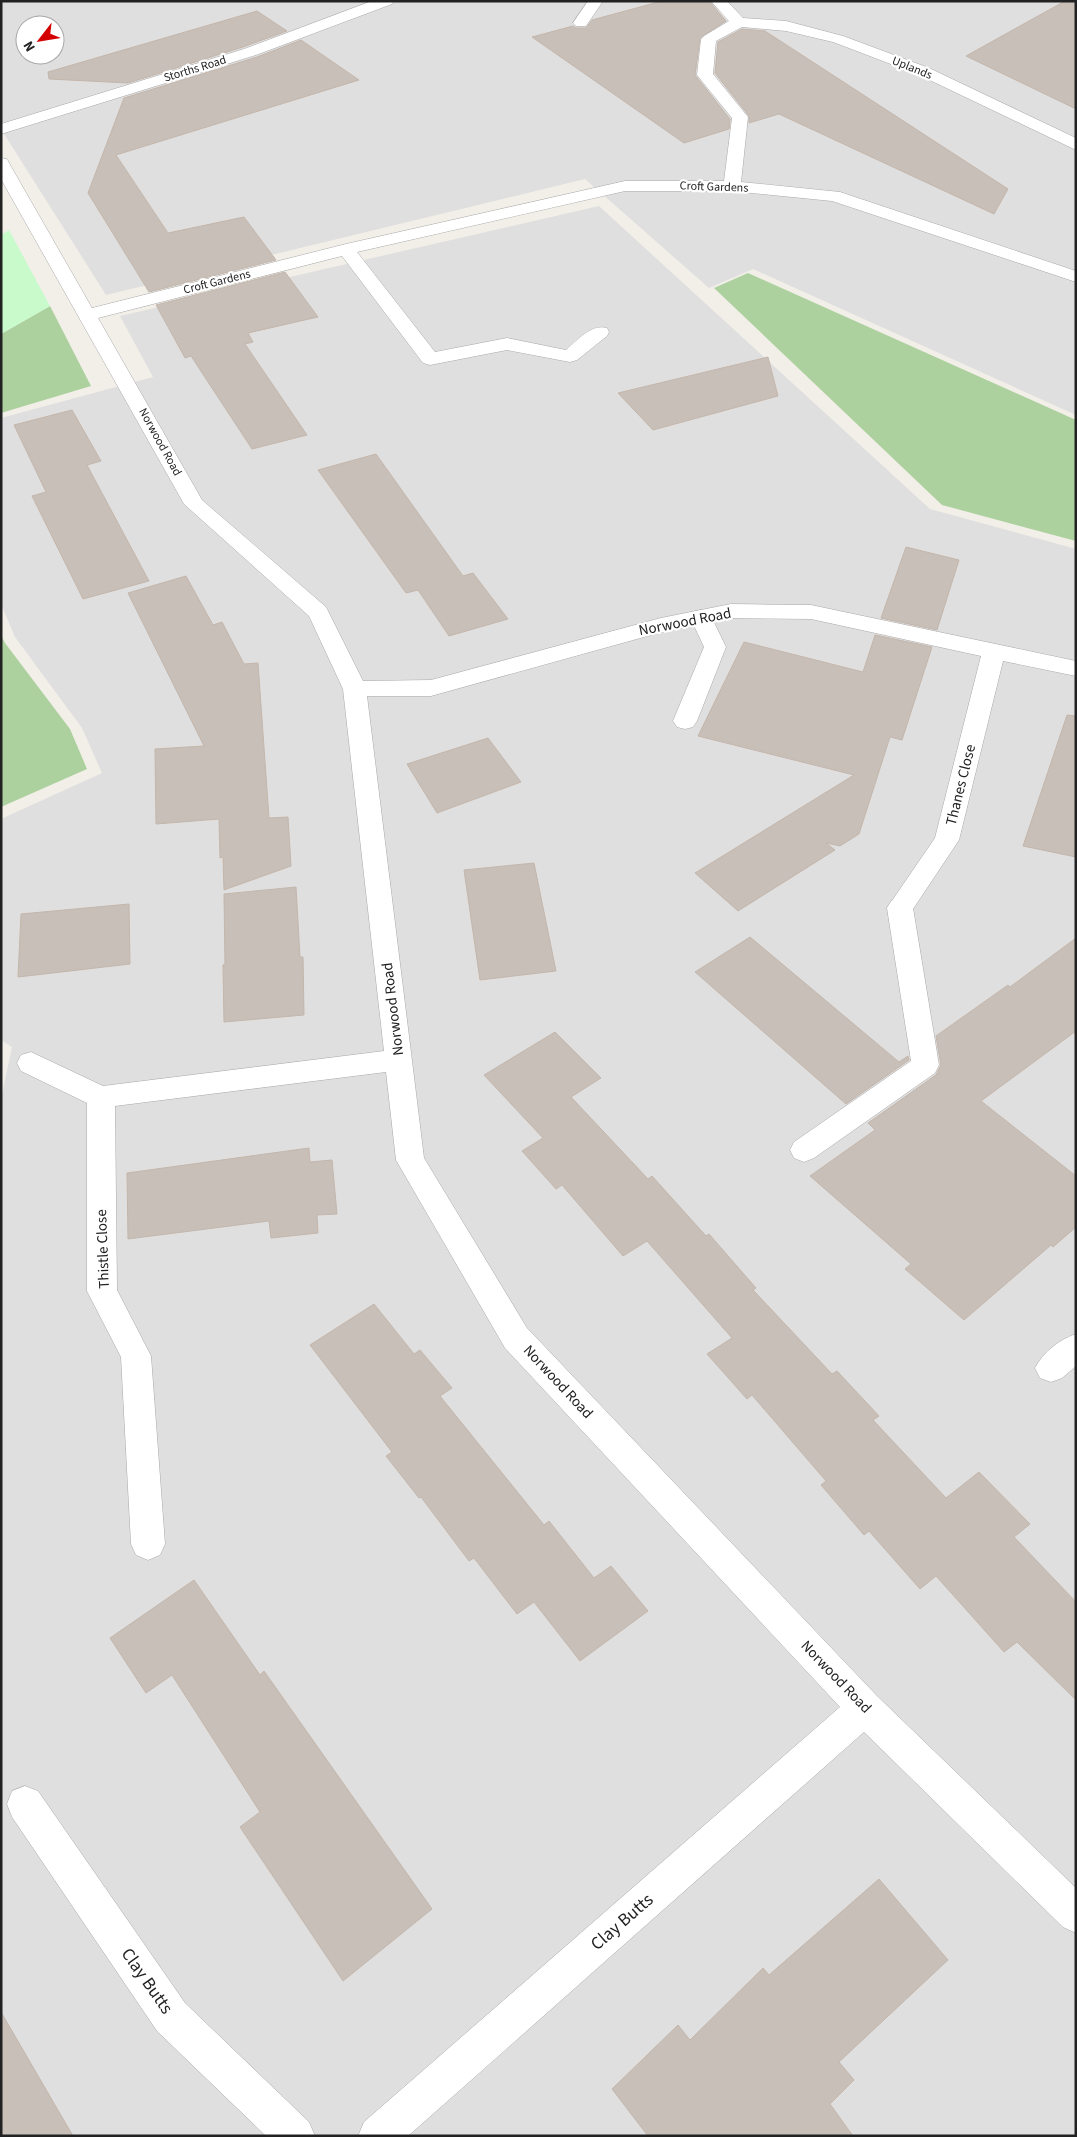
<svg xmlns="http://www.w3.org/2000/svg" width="1077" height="2137" font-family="'Source Sans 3',sans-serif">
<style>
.residential{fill:#e0dfdf;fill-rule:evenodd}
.forest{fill:#add19e}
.park{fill:#c8facc}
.building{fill:#c7bfb8;stroke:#c4b6ab}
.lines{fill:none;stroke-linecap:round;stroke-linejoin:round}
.lane-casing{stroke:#a9a9a9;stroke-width:1}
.street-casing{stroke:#a9a9a9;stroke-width:1}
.lane{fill:#fff;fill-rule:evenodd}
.street{fill:#fff;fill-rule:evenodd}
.labels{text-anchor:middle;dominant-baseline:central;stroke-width:4.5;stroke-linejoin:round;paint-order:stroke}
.far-street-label{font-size:12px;fill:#222;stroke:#fff}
.street-label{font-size:15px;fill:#222;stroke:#fff}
.near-street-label{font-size:18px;fill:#222;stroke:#fff}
</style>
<rect width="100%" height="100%" fill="#f2efe9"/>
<g class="residential">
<path d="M 1,1 L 1076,1 L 1076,415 L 753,269 L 709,288 L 585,179 L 106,295 L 1,129 ZM 25,25 L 55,25 L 55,55 L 25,55 Z"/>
<polygon points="599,206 930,509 1076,549 1076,2136 1,2136 1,1099 12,1047 1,1040 1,819 102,773 82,728 15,637 1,604 1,418 153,377 120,316"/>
</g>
<g class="forest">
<polygon points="748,273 1076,420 1076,541 942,505 714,288"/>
<polygon points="50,306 91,386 1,413 1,334"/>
<polygon points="1,635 5,643 70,729 87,769 1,807"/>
</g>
<polygon class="park" points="9,230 50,306 1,334 1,235"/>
<g class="building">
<polygon points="662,1 709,1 726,21 700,38 695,75 730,119 729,129 684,143 532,37 573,26 576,28 586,28 592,20"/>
<polygon points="1065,1 1076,1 1076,109 966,56"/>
<polygon points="257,11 287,31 243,47 128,83 49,79 48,72"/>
<polygon points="742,29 765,31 1008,189 994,214 779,114 749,123 749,116 715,73 718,42"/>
<polygon points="301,40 359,80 116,155 168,233 244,217 276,260 149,292 88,193 124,98 257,57"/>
<polygon points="285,272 318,317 248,333 253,342 245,344 307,435 252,449 191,356 185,358 156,305"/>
<polygon points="768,357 778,396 653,430 618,393"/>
<polygon points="72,410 101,461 87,465 149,581 83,599 32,496 46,492 14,425"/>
<polygon points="376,454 463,576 473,573 508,619 449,636 418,590 406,593 318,470"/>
<polygon points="906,547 959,560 937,630 881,618"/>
<polygon points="186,576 213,625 222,622 244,664 258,663 269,818 288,817 291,866 224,890 223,857 220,858 219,819 156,824 155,749 204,746 128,593"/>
<polygon points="875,635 932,647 902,740 890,737 859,834 840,846 826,843 835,850 738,911 695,873 854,775 698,736 744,642 863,672"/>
<polygon points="1067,715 1076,716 1076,857 1023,846"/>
<polygon points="488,738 521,782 437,813 407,764"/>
<polygon points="534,863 556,971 480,980 464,870"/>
<polygon points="296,887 300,957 303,957 304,1015 224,1022 223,965 225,964 224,894"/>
<polygon points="129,904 130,964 18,977 21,914"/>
<polygon points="750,937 899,1062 908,1056 909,1060 846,1104 695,972"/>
<polygon points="1076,938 1076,1031 981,1101 1076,1176 1076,1227 1053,1247 1051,1245 964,1320 905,1269 911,1264 810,1176 875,1130 868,1123 936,1075 941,1065 936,1036 1008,985 1010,987"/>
<polygon points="555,1032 601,1078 571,1097 648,1179 652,1176 706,1236 709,1234 756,1288 753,1290 832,1374 837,1371 879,1416 873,1420 946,1498 979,1472 1030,1524 1014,1537 1076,1602 1076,1700 1017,1642 1004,1652 936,1576 920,1589 869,1531 864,1535 821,1485 826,1481 752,1395 747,1399 707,1354 732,1338 647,1241 623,1256 562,1185 556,1189 522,1151 543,1138 484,1075"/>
<polygon points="309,1148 310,1162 332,1160 337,1214 317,1215 318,1233 271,1238 269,1221 128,1239 127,1173"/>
<polygon points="374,1304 414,1354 420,1350 452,1388 440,1396 544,1525 549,1521 594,1578 611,1566 648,1611 580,1661 534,1602 517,1614 474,1558 469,1561 421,1497 419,1498 386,1456 392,1452 310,1345"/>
<polygon points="194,1580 260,1675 264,1671 432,1909 343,1981 240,1827 260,1812 172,1675 146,1693 110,1638"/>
<polygon points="879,1879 948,1960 839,2062 854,2080 830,2104 853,2136 648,2136 612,2089 678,2025 690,2040 763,1968 769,1975"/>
<polygon points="1,2012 73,2136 1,2136"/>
</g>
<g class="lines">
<defs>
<g id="lane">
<polygon points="588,1 603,1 586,26 576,26 573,23"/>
<polygon points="701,610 709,612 726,647 697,721 693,727 685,729 677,727 673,721 704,647 690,617 693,612"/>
<polygon points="900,899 909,901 913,908 939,1065 935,1073 814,1158 804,1162 794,1158 790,1150 794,1142 911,1061 887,908 891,901"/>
<path d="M 1076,1334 L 1076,1366 L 1062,1378 L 1051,1382 L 1040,1378 L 1035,1368 C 1043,1352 1060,1339 1076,1334 Z"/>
</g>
<g id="street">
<polygon points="372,1 394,1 392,4 256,55 1,134 1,124 244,49"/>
<path d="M 711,1 L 727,1 L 743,18 L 786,21 L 843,36 L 929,68 L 1076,138 L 1076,150 L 917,74 L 833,42 L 786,31 L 742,27 L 716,41 L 713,74 L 748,117 L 741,182 L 840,192 L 1076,271 L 1076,282 L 832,201 L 732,191 L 625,191 L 357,252 L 435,352 L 507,338 L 566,350 C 578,340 591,324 607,328 L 609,332 L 607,336 L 577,360 L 570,362 L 507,350 L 430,365 L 423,363 L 342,256 L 98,318 L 202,500 L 326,607 L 363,681 L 431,680 L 661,618 L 731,604 L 811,605 L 1076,661 L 1076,676 L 1003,661 L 959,840 L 909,915 L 900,917 L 891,915 L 887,908 L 935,838 L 981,656 L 811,619 L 731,618 L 662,632 L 431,696 L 367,696 L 424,1158 L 527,1328 L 877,1696 L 1076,1888 L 1076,1933 L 1063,1927 L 864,1732 L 408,2136 L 358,2136 L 364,2122 L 840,1707 L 505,1348 L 396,1160 L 386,1072 L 115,1106 L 117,1290 L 151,1356 L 165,1544 L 160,1555 L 148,1560 L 136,1555 L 131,1544 L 121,1357 L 87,1291 L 87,1103 L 21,1071 L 17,1063 L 21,1055 L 31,1052 L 103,1086 L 384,1051 L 343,689 L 309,616 L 184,504 L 1,179 L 1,158 L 7,159 L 9,163 L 92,308 L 346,244 L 625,181 L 724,181 L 732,118 L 697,75 L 701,39 L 704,36 L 729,21 Z"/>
<polygon points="25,1786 38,1791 185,2003 309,2122 315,2136 266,2136 157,2031 12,1817 7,1804 12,1791"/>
</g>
</defs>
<use href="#lane" class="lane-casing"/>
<use href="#street" class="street-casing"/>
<use href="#lane" class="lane"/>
<use href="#street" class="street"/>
</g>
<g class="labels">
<g class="far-street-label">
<text transform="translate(912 68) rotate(22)">Uplands</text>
<text transform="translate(195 69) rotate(-17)">Storths Road</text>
<text transform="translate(714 187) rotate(2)">Croft Gardens</text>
<text transform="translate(217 282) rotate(-14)">Croft Gardens</text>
<text transform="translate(160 442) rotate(61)">Norwood Road</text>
</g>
<g class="street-label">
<text transform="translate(685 622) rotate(-11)">Norwood Road</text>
<text transform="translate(961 785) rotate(-76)">Thanes Close</text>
<text transform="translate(393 1009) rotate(-97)">Norwood Road</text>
<text transform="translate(103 1249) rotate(-92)">Thistle Close</text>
<text transform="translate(558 1382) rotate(47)">Norwood Road</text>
<text transform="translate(836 1677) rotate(46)">Norwood Road</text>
</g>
<g class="near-street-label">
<text transform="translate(622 1922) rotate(-41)">Clay Butts</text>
<text transform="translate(147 1981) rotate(55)">Clay Butts</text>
</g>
</g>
<rect width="1077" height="2137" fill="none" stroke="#222222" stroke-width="5"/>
<g transform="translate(40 40) rotate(239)"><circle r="24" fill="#ffffff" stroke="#a7a7a7"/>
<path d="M0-4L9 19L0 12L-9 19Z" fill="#d40000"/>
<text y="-8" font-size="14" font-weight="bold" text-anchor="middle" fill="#222222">N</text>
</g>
</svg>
